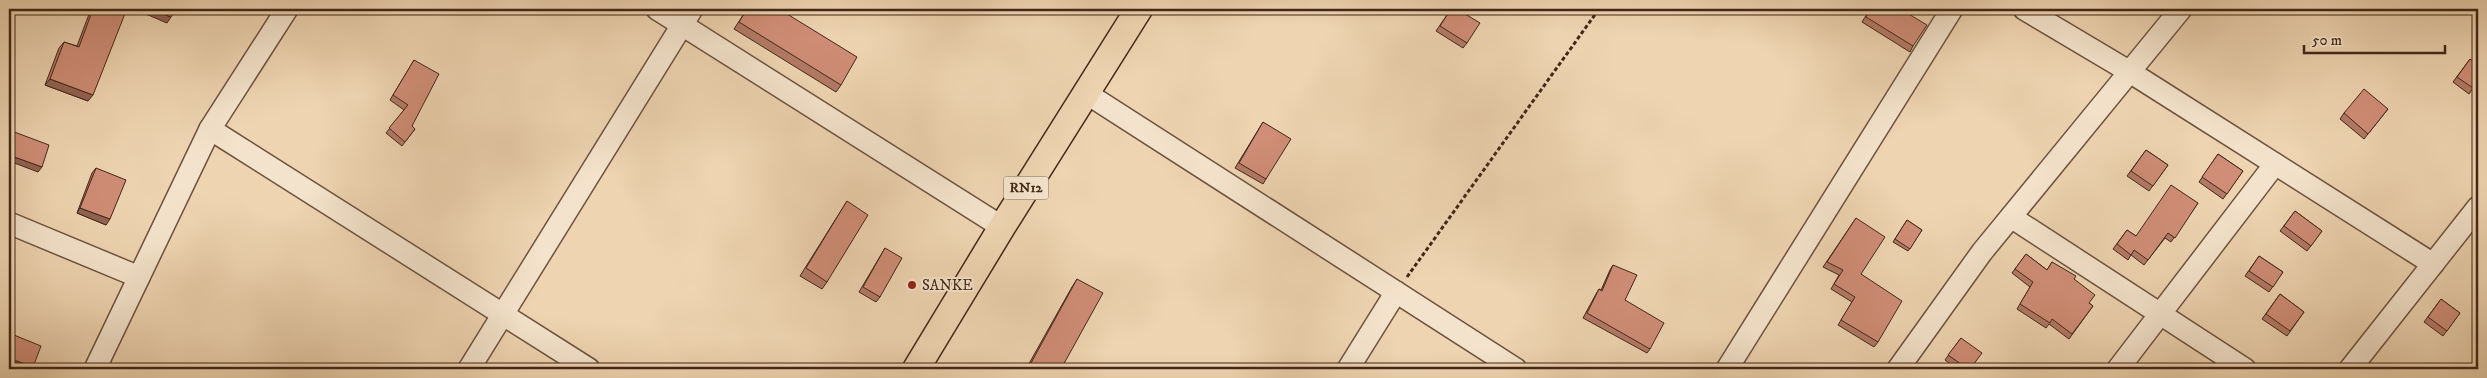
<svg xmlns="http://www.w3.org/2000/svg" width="2487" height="378" font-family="'IM FELL DW Pica',serif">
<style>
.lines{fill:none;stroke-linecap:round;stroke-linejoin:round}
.minor-casing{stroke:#6d523e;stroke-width:24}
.major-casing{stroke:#422718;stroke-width:29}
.path{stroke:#422718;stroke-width:3;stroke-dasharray:4 2.5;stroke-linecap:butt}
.minor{stroke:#f4e3cc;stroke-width:21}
.major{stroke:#eed4b1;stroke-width:26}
.wall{fill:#b37966;stroke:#422718}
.shaded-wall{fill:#926353;stroke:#422718}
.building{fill:#d08d77;stroke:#422718}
.poi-dot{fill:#8f2418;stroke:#f4e3cc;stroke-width:2}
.labels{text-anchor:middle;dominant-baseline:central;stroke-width:4;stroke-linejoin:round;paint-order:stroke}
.shield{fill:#f4e3cc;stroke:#775f4e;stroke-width:1}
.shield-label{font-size:14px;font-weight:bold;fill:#422718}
.poi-label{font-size:15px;fill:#422718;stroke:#f4e3cc;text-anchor:start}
</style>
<rect width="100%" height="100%" fill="#eed4b1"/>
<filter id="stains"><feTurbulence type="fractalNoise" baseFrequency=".004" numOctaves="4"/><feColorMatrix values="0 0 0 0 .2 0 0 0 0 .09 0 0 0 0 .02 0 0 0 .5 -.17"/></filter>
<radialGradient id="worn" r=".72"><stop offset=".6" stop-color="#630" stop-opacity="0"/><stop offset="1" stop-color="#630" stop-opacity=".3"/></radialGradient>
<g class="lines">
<defs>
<g id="minor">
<polyline points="657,9 1002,227"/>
<polyline points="2024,9 2130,72 2433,264"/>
<polyline points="1086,93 1516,369"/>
<polyline points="210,129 589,369"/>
<polyline points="2011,217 2245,369"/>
<polyline points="9,223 139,277"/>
<polyline points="95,369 210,129 287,9"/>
<polyline points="469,369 692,9"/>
<polyline points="1348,369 1396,292"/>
<polyline points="1727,369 1952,9"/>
<polyline points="1898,369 1982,252 2181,9"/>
<polyline points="2118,369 2275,164"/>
<polyline points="2350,369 2478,207"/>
</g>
<polyline id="major" points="916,369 1002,227 1139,9"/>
</defs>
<use href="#minor" class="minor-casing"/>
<use href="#major" class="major-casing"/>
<polyline class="path" points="1407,277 1599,9"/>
<use href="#minor" class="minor"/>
<use href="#major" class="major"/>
</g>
<g class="wall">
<polygon points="91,9 120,9 88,101 45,85 59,48 64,42 77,46"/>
<polygon points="747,9 779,9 841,85 836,92 734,29"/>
<polygon points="1451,9 1467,43 1463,48 1436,31"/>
<polygon points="1870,9 1907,13 1913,46 1910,52 1862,22"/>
<polygon points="2470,59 2478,81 2469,94 2453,82"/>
<polygon points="414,60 412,126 415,129 402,146 386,133 404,110 390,100"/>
<polygon points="2388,109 2364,139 2340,119 2344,113"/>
<polygon points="1263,122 1266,179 1263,184 1235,168"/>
<polygon points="2146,150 2168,165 2149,191 2127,176"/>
<polygon points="2218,154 2243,171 2223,199 2199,182"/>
<polygon points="96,168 106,225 77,213 92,173"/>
<polygon points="847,201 827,282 822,289 800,276"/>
<polygon points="2198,203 2171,242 2165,238 2144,265 2131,255 2128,260 2113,249 2127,230 2136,236"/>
<polygon points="2295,211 2322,231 2307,251 2280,231"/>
<polygon points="1856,218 1861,274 1878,342 1874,347 1838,325 1852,302 1831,289 1839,275 1823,267"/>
<polygon points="1907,220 1922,230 1908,251 1893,242"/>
<polygon points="885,248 880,297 876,302 859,292"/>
<polygon points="2026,254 2047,270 2052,262 2074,279 2089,303 2093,306 2069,339 2049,324 2046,328 2017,309 2030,287 2012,273"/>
<polygon points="2259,256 2283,272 2269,292 2245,276"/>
<polygon points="1613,265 1625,300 1650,349 1647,353 1583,318 1596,294 1599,289 1601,290 1610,270"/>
<polygon points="1077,279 1061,369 1026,369 1072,287"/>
<polygon points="2280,294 2304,312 2287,336 2262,319"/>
<polygon points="2441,299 2460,313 2443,336 2424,322"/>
<polygon points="1961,338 1970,369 1957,369 1945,360"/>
</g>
<g class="shaded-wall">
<polygon points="134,9 150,9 171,17 167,23"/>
<polygon points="50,79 93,95 88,101 45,85"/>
<polygon points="9,155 42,167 38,172 9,161"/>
<polygon points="80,208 110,219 106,225 77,213"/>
<polygon points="9,358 33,367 32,369 20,369 9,365"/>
</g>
<g class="building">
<polygon points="93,9 120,9 126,11 93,95 50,79 64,42 79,47"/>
<polygon points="150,9 175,9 171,17"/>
<polygon points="747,9 779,9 857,57 841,85 739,22"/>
<polygon points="1451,9 1457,9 1480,23 1467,43 1440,26"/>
<polygon points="1871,9 1909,9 1907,13 1927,25 1913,46 1866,17"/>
<polygon points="2470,59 2478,65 2478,81 2473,88 2457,77"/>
<polygon points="414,60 439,74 412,126 415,129 405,142 389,128 408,105 393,95"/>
<polygon points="2364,89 2388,109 2368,134 2344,113"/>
<polygon points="1263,122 1291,139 1266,179 1239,163"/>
<polygon points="9,130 49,145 42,167 9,155"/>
<polygon points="2146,150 2168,165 2153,186 2131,171"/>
<polygon points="2218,154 2243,171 2227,194 2202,177"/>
<polygon points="96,168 126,180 110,219 80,208"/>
<polygon points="2171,185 2198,203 2175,238 2168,233 2148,260 2134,250 2131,255 2117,244 2127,230 2136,236"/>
<polygon points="847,201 868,215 827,282 806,268"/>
<polygon points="2295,211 2322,231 2311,246 2284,226"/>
<polygon points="1856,218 1885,237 1861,274 1902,301 1878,342 1841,320 1855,297 1834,284 1843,270 1827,262"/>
<polygon points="1907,220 1922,230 1910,249 1895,239"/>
<polygon points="885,248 902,258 880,297 863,287"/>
<polygon points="2026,254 2047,270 2052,262 2076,276 2074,279 2095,295 2089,303 2093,306 2072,334 2052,319 2050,323 2020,304 2033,282 2015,269"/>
<polygon points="2259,256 2283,272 2273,287 2249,271"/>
<polygon points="1613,265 1637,275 1625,300 1664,323 1650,349 1587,313 1599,289 1602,291"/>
<polygon points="1077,279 1103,293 1061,369 1043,369 1031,363"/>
<polygon points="2280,294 2304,312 2290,331 2266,314"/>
<polygon points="2441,299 2460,313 2447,331 2428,317"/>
<polygon points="9,333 41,346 33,367 9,358"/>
<polygon points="1961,338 1982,353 1970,369 1968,369 1948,355"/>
</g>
<circle class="poi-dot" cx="912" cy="285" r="5"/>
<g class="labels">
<rect class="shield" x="1003.5" y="176.5" width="45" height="23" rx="4"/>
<g class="shield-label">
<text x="1026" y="188">RN12</text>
</g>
<g class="poi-label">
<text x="922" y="285">SANKE</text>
</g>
</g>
<rect width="2487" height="378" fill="none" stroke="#eed4b1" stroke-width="30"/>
<rect x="10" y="10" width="2467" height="358" fill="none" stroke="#422718" stroke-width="2.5"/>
<rect x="15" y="15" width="2457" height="348" fill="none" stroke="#422718"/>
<path d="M2304 45v8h141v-8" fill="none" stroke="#422718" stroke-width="2.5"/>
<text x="2312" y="45" font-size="15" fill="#422718" stroke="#f4e3cc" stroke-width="4" paint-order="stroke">50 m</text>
<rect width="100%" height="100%" filter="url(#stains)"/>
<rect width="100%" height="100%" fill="url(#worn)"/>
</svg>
